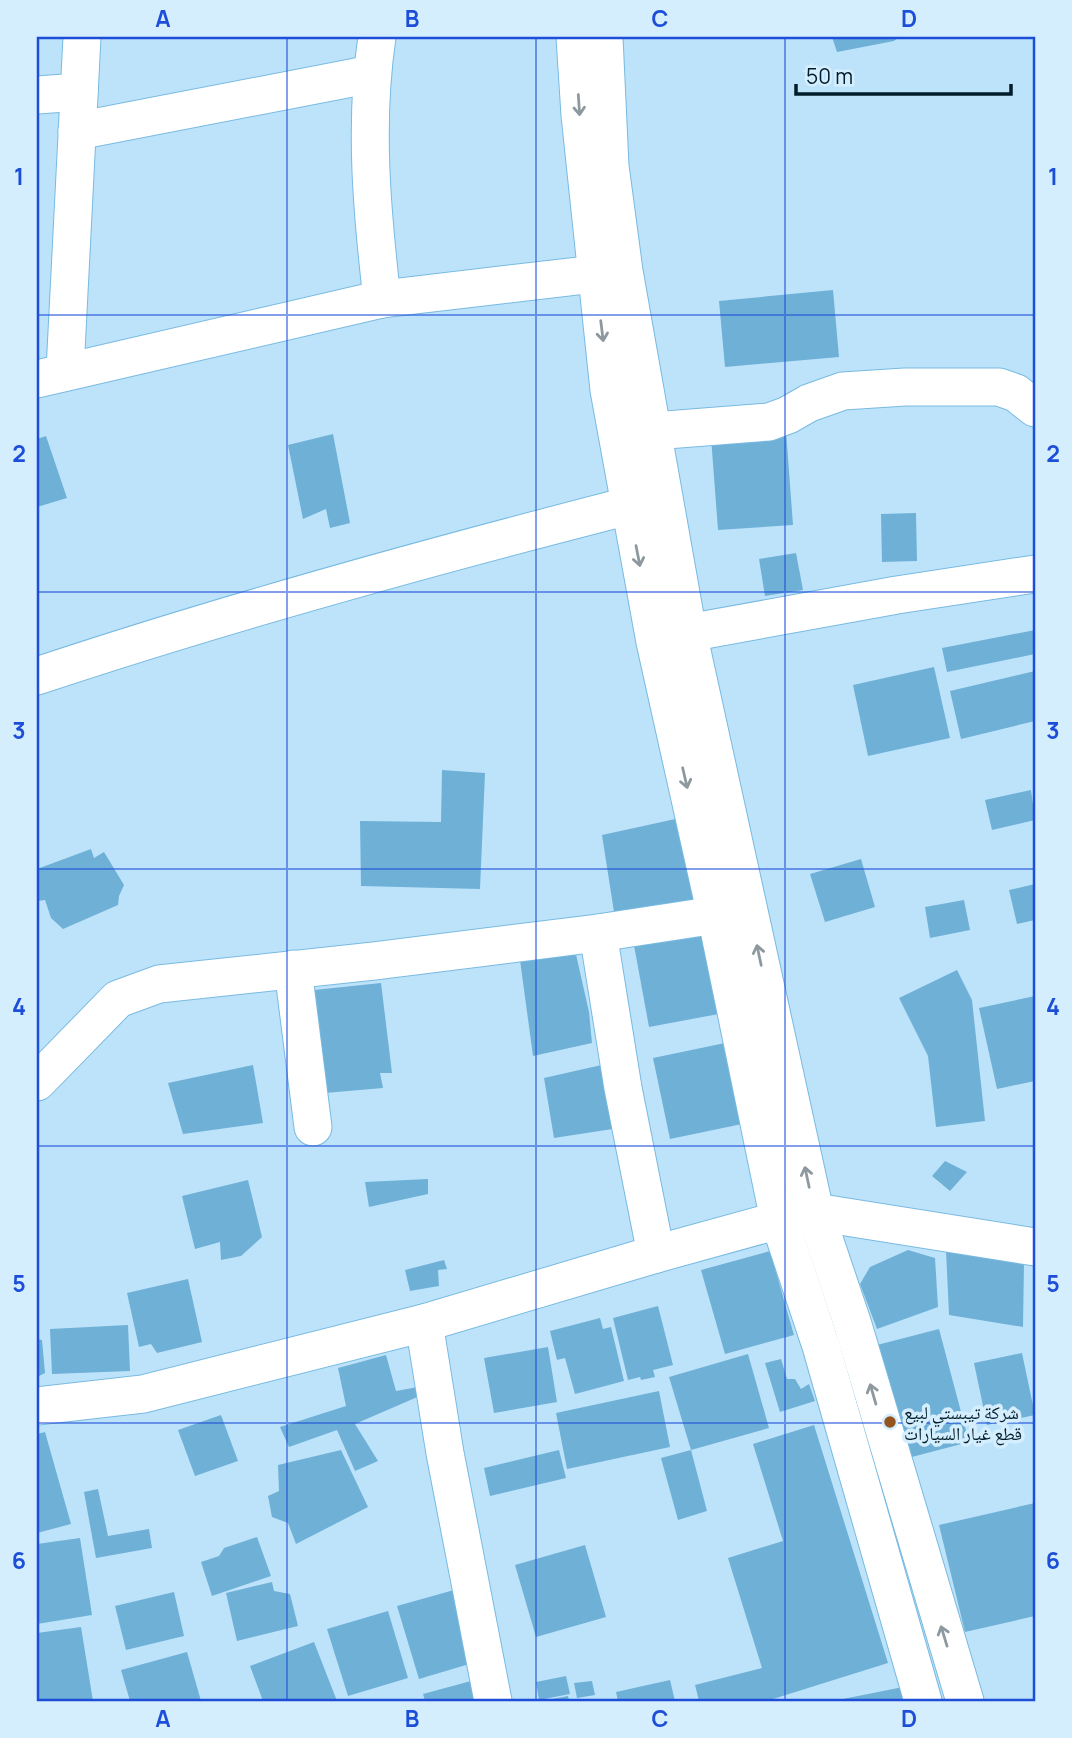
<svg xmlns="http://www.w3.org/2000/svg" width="1072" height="1738" font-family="Manrope,'Noto Naskh Arabic',sans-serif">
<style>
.building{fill:#6fb0d7}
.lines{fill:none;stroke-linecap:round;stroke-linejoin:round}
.minor-casing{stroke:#79bae1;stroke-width:39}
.minor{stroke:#fff;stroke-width:37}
.oneway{stroke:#8d999f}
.grid{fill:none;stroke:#1d4ed8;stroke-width:2;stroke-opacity:0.55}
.poi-dot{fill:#94541e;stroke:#d5eefe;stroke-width:2.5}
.labels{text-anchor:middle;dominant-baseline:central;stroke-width:7;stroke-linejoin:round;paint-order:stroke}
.poi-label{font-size:18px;fill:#011c2a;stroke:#d5eefe;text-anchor:start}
.neatline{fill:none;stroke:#1d4ed8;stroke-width:2.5}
.grid-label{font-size:23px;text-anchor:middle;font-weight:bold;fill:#1d4ed8}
</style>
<rect width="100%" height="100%" fill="#bde3fb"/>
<g class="building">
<polygon points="832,37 899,37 894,41 837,52"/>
<polygon points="833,290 839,357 725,367 719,301"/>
<polygon points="786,431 793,525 718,530 711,437"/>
<polygon points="333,434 350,523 330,528 326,509 303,519 288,445"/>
<polygon points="46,436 67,498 37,507 37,439"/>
<polygon points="916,513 917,561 882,562 881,514"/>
<polygon points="796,553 803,590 765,596 759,559"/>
<polygon points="1035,630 1035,654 947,672 942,648"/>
<polygon points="934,667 950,738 868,756 853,685"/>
<polygon points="1035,671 1035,721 961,739 950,691"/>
<polygon points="442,770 485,773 480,889 361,886 360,821 441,822"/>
<polygon points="1031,790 1035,820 992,830 985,800"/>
<polygon points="680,818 702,891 692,900 614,912 602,835"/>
<polygon points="91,849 94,858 104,852 124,885 119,896 118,905 63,929 51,918 45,900 38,901 37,869"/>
<polygon points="861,859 875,907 825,922 810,874"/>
<polygon points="1035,884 1035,920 1017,924 1009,890"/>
<polygon points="964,900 970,930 930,938 925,907"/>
<polygon points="709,926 724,1013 649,1027 633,940"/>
<polygon points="575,950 589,1012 592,1043 533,1056 520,960"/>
<polygon points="957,970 972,1000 985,1121 936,1127 928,1056 899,998"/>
<polygon points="381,983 392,1073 380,1073 383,1088 325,1093 314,990"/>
<polygon points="1035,996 1035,1081 997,1089 979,1008"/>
<polygon points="725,1043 742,1124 670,1139 653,1058"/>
<polygon points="606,1064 619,1128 554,1138 544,1078"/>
<polygon points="253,1065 263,1123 183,1134 168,1083"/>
<polygon points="945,1161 967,1172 950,1191 932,1176"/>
<polygon points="428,1179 428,1194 369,1207 365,1182"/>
<polygon points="248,1180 262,1237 241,1256 221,1260 220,1242 195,1249 182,1196"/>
<polygon points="908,1250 935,1258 938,1307 877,1329 860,1284 870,1267"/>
<polygon points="770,1251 794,1335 725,1354 701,1270"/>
<polygon points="946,1251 1024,1262 1023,1327 949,1315"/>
<polygon points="444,1260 447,1269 438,1270 439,1286 410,1291 405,1270"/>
<polygon points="188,1279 202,1342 157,1353 151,1344 139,1347 127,1293"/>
<polygon points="658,1306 673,1365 653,1370 655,1377 641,1380 640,1377 628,1380 613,1318"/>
<polygon points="600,1318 603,1329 611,1327 624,1381 575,1394 565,1358 557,1360 550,1331"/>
<polygon points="128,1325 130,1371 52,1374 50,1329"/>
<polygon points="939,1329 969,1442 908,1458 877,1345"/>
<polygon points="37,1339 42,1340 45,1373 37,1377"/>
<polygon points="548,1347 557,1402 494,1413 484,1358"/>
<polygon points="1022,1353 1035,1415 987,1425 974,1363"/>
<polygon points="748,1354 769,1428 691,1450 669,1377"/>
<polygon points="386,1355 396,1391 418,1387 422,1395 355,1424 378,1461 355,1471 337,1430 289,1447 280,1427 346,1406 338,1368"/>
<polygon points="781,1359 787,1379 795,1379 801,1389 809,1384 815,1401 780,1412 765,1363"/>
<polygon points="659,1391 670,1447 567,1469 556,1413"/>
<polygon points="221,1415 238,1461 195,1476 178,1430"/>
<polygon points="814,1425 888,1663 773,1699 773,1701 699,1701 695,1685 762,1668 728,1558 783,1541 753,1444"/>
<polygon points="45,1432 71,1524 37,1533 37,1434"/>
<polygon points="341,1450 368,1507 296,1544 288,1523 272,1517 268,1496 279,1491 278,1465"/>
<polygon points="559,1450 566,1478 490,1496 484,1468"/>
<polygon points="691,1450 707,1511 678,1520 661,1458"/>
<polygon points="98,1489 108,1536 149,1529 152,1548 96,1558 84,1492"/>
<polygon points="1035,1503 1035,1616 965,1632 939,1525"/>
<polygon points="257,1537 271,1576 212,1596 201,1562 219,1556 224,1548"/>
<polygon points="80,1538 92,1615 37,1624 37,1544"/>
<polygon points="585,1545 606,1617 536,1637 515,1565"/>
<polygon points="272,1582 274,1591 290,1594 298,1626 237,1641 226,1593"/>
<polygon points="454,1590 476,1662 419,1679 397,1606"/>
<polygon points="174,1592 184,1636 126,1650 115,1606"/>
<polygon points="388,1611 408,1678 348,1696 327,1629"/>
<polygon points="81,1627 93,1701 37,1701 37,1633"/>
<polygon points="314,1642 337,1701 263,1701 250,1666"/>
<polygon points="187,1652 201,1701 130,1701 121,1670"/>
<polygon points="566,1676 570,1694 539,1700 536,1682"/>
<polygon points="670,1680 675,1701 618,1701 616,1692"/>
<polygon points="471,1681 477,1701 425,1701 423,1694"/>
<polygon points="592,1681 595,1695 577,1698 574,1683"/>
<polygon points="908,1686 911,1701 838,1701 838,1700"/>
<polygon points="568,1696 569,1701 547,1701 547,1700"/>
</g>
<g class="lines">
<defs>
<g id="minor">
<path d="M 377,37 C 364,124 372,212 382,299"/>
<polyline points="575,37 580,115 609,390 655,642 716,915 779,1220 821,1346 923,1701"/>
<polyline points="604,37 610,166 624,271 688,633 815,1212 853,1325 965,1701"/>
<polyline points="37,95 79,92"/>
<polyline points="77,131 372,74"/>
<polyline points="65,371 82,37"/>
<polyline points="37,379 382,299 595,274"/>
<polyline points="653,431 769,422 788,415 809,403 843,391 905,387 999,387 1016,393 1035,408"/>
<polyline points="666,639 688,633 897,595 1035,574"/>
<path d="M 37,676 C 232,611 429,557 628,506 L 652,503"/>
<polyline points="598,933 623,1088 656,1254"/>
<polyline points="293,969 313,1127"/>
<polyline points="37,1082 118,999 159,984 374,961 598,933 716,915"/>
<polyline points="424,1323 445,1453 493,1701"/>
<polyline points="37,1406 143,1394 424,1323 656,1254 779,1220 815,1212 1035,1247"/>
</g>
</defs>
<use href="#minor" class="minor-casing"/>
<use href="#minor" class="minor"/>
</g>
<defs><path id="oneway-shaft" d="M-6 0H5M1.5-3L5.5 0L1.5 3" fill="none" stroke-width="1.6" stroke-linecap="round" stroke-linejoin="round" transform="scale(1.75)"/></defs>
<g class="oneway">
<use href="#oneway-shaft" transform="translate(579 105) rotate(86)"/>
<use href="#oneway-shaft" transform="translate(602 331) rotate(83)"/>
<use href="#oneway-shaft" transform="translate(638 556) rotate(79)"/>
<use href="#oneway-shaft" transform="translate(685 778) rotate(77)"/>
<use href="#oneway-shaft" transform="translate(759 955) rotate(-102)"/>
<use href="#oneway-shaft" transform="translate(807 1177) rotate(-102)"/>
<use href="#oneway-shaft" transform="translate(873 1394) rotate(-106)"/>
<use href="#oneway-shaft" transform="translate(944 1636) rotate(-107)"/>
</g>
<path class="grid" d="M 287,37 L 287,1701M 536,37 L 536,1701M 785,37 L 785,1701M 37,315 L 1035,315M 37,592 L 1035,592M 37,869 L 1035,869M 37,1146 L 1035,1146M 37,1423 L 1035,1423"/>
<circle class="poi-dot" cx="890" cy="1422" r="7"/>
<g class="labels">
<g class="poi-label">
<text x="904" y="1412">شركة تيبستي لبيع<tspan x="904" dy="21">قطع غيار السيارات</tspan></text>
</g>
</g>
<rect width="1072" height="1738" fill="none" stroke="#d5eefe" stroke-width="77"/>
<path d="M796 84v10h215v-10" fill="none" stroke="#011c2a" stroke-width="3.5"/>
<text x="806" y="84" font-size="21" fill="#011c2a" stroke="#d5eefe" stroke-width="5" paint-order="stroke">50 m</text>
<rect x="38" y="38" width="996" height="1662" class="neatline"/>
<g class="grid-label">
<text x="163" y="27">A</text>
<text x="412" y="27">B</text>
<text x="660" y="27">C</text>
<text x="909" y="27">D</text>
<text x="19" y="185">1</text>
<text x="1053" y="185">1</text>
<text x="19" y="462">2</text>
<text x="1053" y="462">2</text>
<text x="19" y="739">3</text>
<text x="1053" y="739">3</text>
<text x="19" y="1015">4</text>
<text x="1053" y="1015">4</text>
<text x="19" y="1292">5</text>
<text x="1053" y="1292">5</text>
<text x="19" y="1569">6</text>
<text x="1053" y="1569">6</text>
<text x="163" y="1727">A</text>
<text x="412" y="1727">B</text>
<text x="660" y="1727">C</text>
<text x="909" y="1727">D</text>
</g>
</svg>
